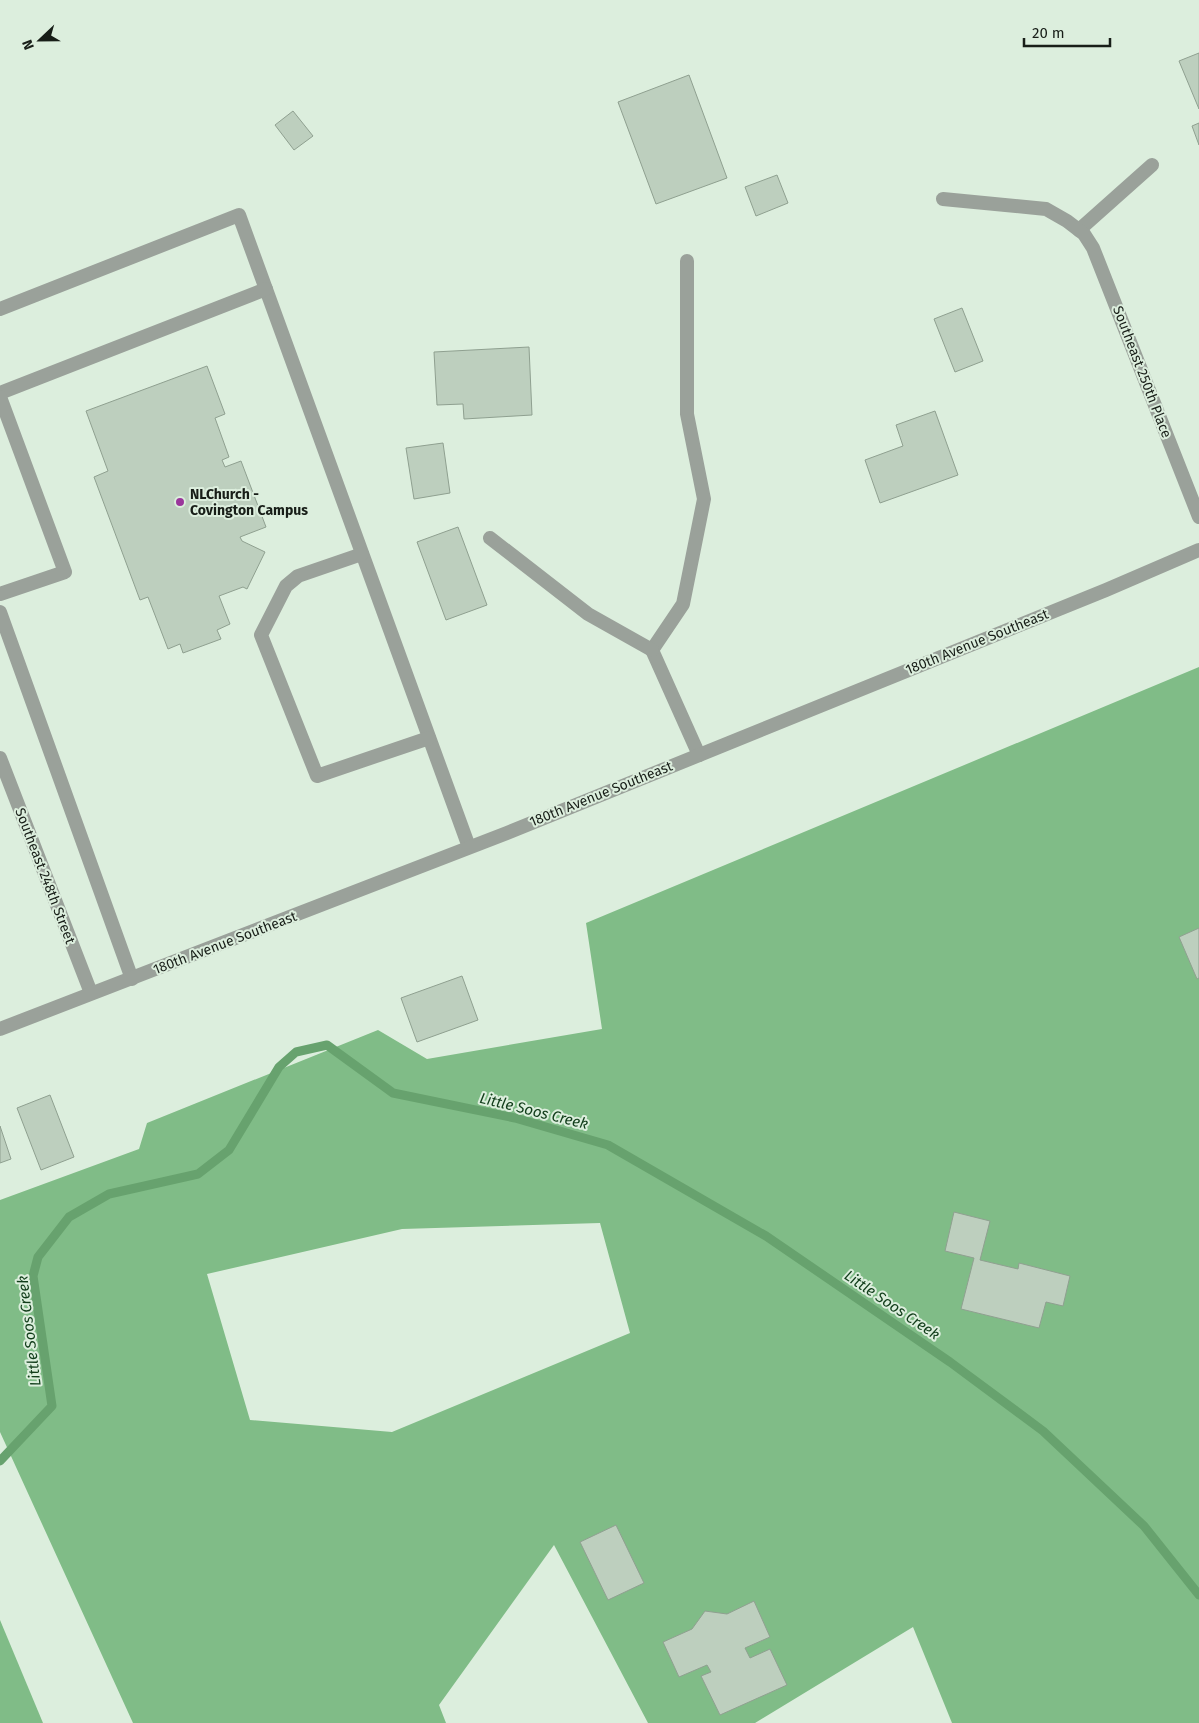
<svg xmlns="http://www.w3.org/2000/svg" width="1199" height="1723" font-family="'Fira Sans',sans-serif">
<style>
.forest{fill:#80bc87;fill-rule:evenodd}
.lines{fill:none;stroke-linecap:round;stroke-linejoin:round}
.stream{stroke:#67a26e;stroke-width:9}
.building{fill:#bdcfbe;stroke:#8fa090}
.service{stroke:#9aa19a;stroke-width:14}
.minor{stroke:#9aa19a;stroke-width:14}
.tertiary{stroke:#9aa19a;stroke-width:14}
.poi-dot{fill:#9a369b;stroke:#dceedd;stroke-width:2}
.labels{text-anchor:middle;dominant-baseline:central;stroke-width:4;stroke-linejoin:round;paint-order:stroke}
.street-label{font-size:14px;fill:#181e18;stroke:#dceedd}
.poi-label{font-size:14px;font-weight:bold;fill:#181e18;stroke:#dceedd;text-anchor:start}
.water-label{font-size:15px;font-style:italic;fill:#113d1a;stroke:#dceedd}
</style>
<rect width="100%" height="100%" fill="#dceedd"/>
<g class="forest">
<path d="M 1199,667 L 1199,1723 L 952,1723 L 913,1627 L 755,1723 L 648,1723 L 554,1545 L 439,1705 L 446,1723 L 133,1723 L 0,1432 L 0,1200 L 139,1149 L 147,1123 L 378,1030 L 427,1059 L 602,1029 L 586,923 ZM 600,1223 L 630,1333 L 392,1432 L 250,1420 L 207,1274 L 402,1229 Z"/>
<polygon points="0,1620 43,1723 0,1723"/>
</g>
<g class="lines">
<polyline class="stream" points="0,1461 52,1406 33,1276 38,1257 69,1217 109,1194 198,1174 229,1150 279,1067 296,1052 327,1045 393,1093 515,1118 608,1145 766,1236 950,1362 1043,1431 1144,1526 1199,1595"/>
</g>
<g class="building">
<polygon points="1199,53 1199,109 1179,61"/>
<polygon points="689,75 727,178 656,204 618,102"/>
<polygon points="293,111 313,136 294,150 275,125"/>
<polygon points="1199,123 1199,145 1192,126"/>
<polygon points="777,175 788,203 756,216 745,187"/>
<polygon points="962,308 983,361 955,372 934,319"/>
<polygon points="529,347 532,415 464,419 463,404 437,405 434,352"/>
<polygon points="207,366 225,414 215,418 229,457 222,460 225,467 241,461 266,527 240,537 242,541 265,552 247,589 243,587 219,596 230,624 217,630 221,639 183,653 180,644 168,649 148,597 140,600 94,477 108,471 86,411"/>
<polygon points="935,411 958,475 880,503 865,460 903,446 896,425"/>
<polygon points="443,443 450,493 414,499 406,448"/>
<polygon points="458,527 487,605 446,620 417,542"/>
<polygon points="1199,928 1199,978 1197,979 1179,937"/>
<polygon points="462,976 478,1020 417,1042 401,998"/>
<polygon points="50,1095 74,1157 41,1170 17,1108"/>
<polygon points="0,1126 11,1159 0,1163"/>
<polygon points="954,1212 990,1221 980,1260 1018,1269 1019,1263 1070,1276 1063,1306 1046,1302 1039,1328 961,1309 974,1258 945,1251"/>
<polygon points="616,1525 644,1583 608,1600 580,1542"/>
<polygon points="754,1601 770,1637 745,1648 750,1658 770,1649 787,1685 720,1715 701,1676 711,1672 707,1665 679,1677 663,1642 692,1629 705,1611 727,1614"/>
</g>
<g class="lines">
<g class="service">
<polyline points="1079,230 1152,165"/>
<polyline points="687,261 687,414 704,499 683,604 652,650 699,755"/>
<polyline points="0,309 239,215 469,847"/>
<polyline points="0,393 266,289"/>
<polyline points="0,397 65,572 0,594"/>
<polyline points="490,538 588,614 652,650"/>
<polyline points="362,554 298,576 286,586 261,635 317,776 429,738"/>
<polyline points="0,612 132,979"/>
</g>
<g class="minor">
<polyline points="943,199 1046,209 1067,221 1084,234 1093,248 1199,517"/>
<polyline points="0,758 91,993"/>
</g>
<polyline class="tertiary" points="0,1029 507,833 1106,590 1199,550"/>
</g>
<circle class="poi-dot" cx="180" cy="502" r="5"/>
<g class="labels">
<g class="street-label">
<text transform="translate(1142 372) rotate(69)">Southeast 250th Place</text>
<text transform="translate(977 642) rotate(-22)">180th Avenue Southeast</text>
<text transform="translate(601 794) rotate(-22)">180th Avenue Southeast</text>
<text transform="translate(45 876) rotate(69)">Southeast 248th Street</text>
<text transform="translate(225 943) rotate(-21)">180th Avenue Southeast</text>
</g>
<g class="poi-label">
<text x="190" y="494">NLChurch -<tspan x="190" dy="16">Covington Campus</tspan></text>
</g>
<g class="water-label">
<text transform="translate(534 1111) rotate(14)">Little Soos Creek</text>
<text transform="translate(892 1305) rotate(34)">Little Soos Creek</text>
<text transform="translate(29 1331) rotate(-97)">Little Soos Creek</text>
</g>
</g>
<g transform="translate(40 40) rotate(248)" stroke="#dceedd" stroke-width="4" paint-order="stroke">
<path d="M0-4L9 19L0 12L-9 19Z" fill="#181e18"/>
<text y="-8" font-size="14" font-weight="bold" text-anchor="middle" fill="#181e18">N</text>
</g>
<path d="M1024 38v8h86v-8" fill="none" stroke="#181e18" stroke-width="2.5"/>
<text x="1032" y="38" font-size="15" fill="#181e18" stroke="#dceedd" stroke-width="4" paint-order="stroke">20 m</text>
</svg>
